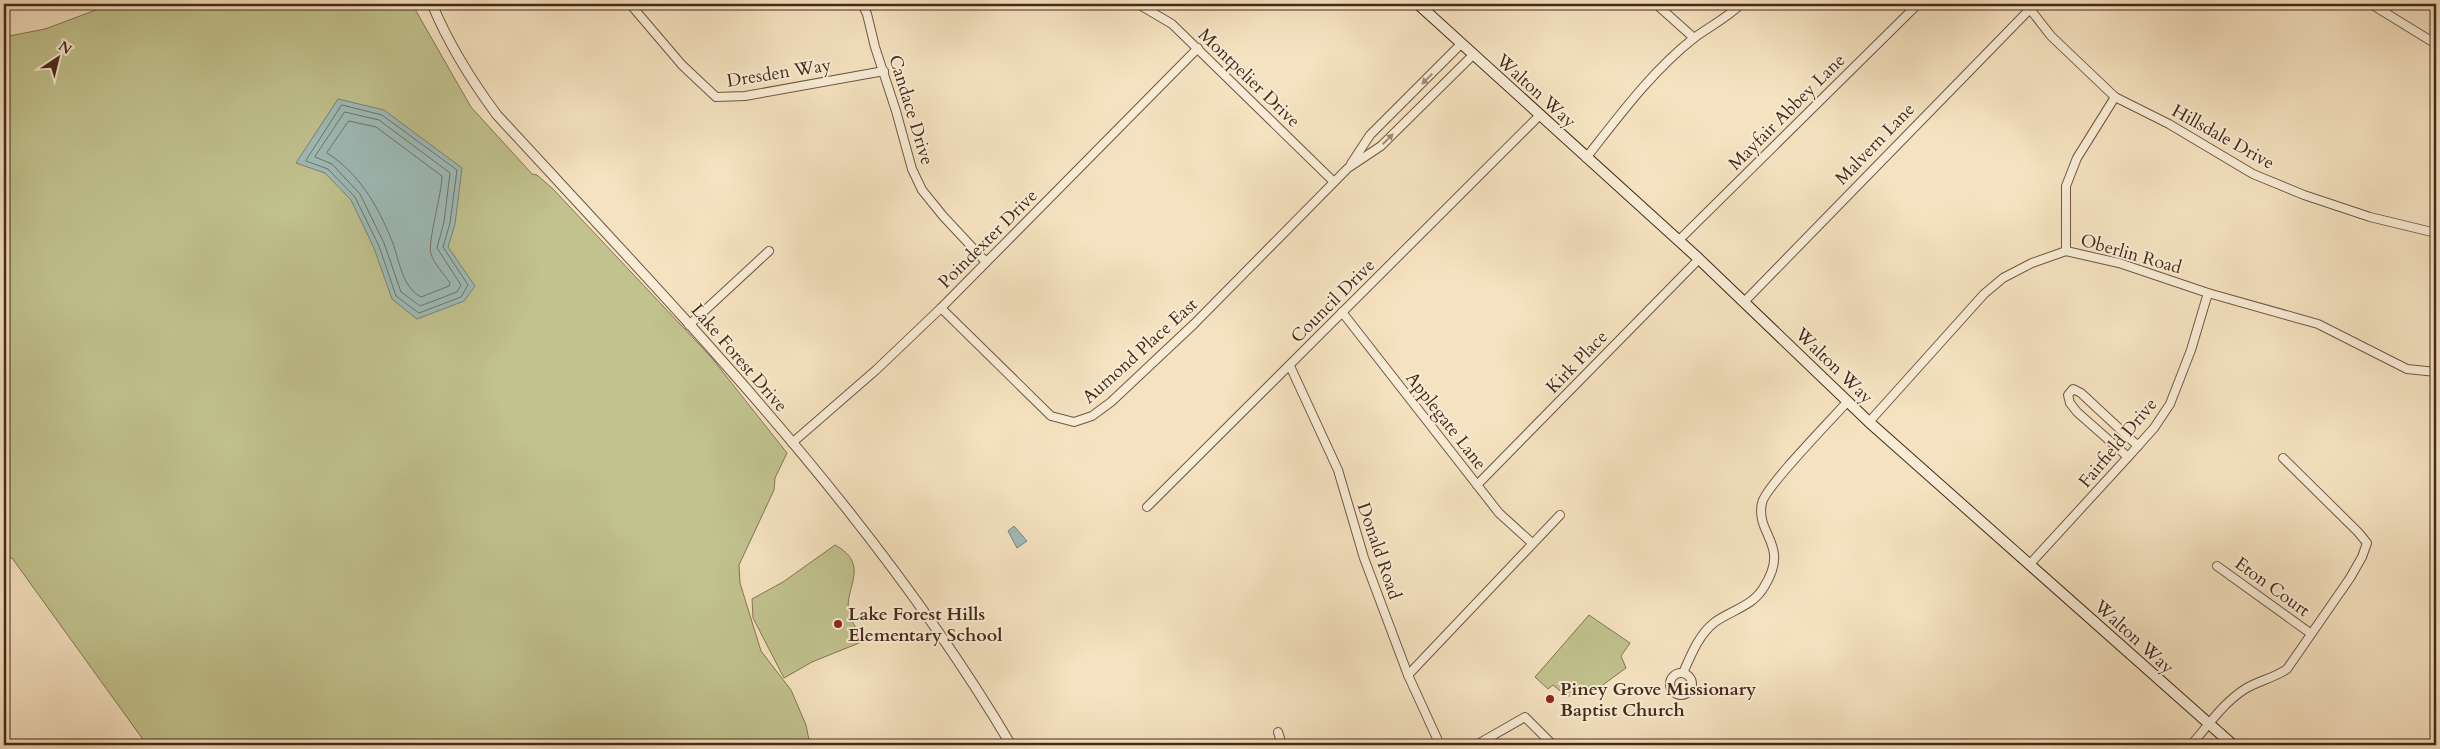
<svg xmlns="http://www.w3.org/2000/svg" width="2440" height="749" font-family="Cardo,serif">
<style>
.green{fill:#c1c28e;stroke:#847553}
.water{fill:#9ebcb9;stroke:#7c8179}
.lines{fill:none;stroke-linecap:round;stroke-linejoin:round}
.shore{stroke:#737268;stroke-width:1}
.minor-casing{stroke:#735642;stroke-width:10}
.tertiary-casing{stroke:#735642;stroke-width:11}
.secondary-casing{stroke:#482818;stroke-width:12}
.minor{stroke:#f8ecd6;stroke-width:8}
.tertiary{stroke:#f8ecd6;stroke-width:9}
.secondary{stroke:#f8ecd6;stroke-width:10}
.oneway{fill:#a08a77}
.poi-dot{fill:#8f2418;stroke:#f8ecd6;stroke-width:2}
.labels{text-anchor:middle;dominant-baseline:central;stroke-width:4;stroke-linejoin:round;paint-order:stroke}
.street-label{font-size:18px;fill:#482818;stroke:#f8ecd6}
.poi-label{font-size:18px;font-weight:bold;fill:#482818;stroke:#f8ecd6;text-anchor:start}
</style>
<rect width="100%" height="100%" fill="#f5e2c0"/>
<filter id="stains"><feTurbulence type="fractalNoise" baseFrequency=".004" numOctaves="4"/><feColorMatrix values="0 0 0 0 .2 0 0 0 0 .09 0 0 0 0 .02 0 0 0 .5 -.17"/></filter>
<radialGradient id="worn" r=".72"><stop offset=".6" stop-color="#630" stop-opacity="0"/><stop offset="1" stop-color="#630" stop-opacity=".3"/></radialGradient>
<g class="green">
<polygon points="112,4 412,4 471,107 532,174 537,175 553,189 711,357 787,453 775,478 774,490 739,565 740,583 761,651 791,690 806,725 810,745 147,745 12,558 4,560 4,37 45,29"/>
<path d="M 835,545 C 872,565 843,589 849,613 C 851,622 859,632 864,641 L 812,662 L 784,678 L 753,618 L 752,599 L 783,582 Z"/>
<polygon points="1589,615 1630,643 1621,656 1626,668 1589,695 1566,696 1553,685 1548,689 1535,677"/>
</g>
<g class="water">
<polygon points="338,99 384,110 462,168 455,224 448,247 475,286 464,301 417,319 392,299 374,248 351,200 325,173 296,163"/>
<polygon points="1014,526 1027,541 1017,548 1008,531"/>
</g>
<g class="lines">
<g class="shore">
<polygon points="342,105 382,115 457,170 450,223 443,247 468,285 461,297 419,313 396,296 379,246 355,197 328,169 306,161"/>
<polygon points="345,112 379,120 450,173 444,222 437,248 461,285 457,292 420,306 401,292 384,243 360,194 332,164 315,157"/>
<path d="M 349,121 L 376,127 L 442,176 C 442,193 427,244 431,254 C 434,264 444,274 450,283 L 449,286 L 421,297 C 401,286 400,261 392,241 C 378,206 359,173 327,153 Z"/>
</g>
<defs>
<g id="minor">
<polyline points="630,4 682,65 716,97 745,96 884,71"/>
<polyline points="862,4 867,14 875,47 896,111 912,169 922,190 943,216 986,262"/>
<polyline points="1138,4 1172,24 1334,182"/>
<polyline points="1656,4 1694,38"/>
<polyline points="2371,4 2436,44"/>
<path d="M 1586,158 C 1619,116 1652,71 1694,38 C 1710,26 1727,18 1741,4"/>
<polyline points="1351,164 1370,135 1461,44"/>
<polyline points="1678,241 1918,4"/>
<polyline points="2066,251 2066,186 2077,158 2115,97"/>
<polyline points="1744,302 2030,9 2051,36 2115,97 2169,124 2253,174 2304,195 2370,217 2436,233"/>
<polyline points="941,308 1051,416 1074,422 1092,416 1111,402 1194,324 1348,168 1381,146 1473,55"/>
<polyline points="1342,312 1499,513 1532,543"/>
<polyline points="689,325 769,251"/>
<polyline points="1290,366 1338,470 1364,558 1408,675 1440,745"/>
<polyline points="1869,422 1984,294 2003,278 2032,263 2066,251 2119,263 2208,293 2318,324 2407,369 2436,372"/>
<polyline points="792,443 876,370 941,308 1198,48"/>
<polyline points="2128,457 2077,412 2070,403 2068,395 2073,389 2081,393 2138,446"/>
<polyline points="1477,485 1699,259"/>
<polyline points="1147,507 1539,116"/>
<polyline points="2029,565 2128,457 2154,428 2170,404 2191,350 2208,293"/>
<polyline points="2217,566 2310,633"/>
<circle cx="1681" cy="684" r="11"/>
<path d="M 1683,673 C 1691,655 1699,634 1715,622 C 1732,610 1753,606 1764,587 C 1791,544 1755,535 1762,503 C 1765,487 1833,418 1848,401"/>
<polyline points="1408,675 1560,515"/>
<polyline points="1278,732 1282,745"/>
<polyline points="1476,745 1525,717 1553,745"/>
<path d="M 2191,745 C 2208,726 2223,703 2245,689 C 2258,681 2274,678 2287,669 L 2350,578 L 2362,557 L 2367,543 L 2358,532 L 2283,458"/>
</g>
<path id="tertiary" d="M 432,4 C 449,45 471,80 497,115 C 680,314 873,511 1011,745"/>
<polyline id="secondary" points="1418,4 1699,259 1869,422 2233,745"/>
</defs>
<use href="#minor" class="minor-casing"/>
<use href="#tertiary" class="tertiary-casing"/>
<use href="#secondary" class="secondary-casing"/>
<use href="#minor" class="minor"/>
<use href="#tertiary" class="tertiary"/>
<use href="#secondary" class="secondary"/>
</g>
<defs><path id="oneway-solid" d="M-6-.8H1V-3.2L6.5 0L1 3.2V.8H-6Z" transform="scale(1.25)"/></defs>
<g class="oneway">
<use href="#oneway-solid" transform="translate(1427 79) rotate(135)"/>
<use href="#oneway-solid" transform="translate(1388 139) rotate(-45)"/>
</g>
<g class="poi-dot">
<circle cx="838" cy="624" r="5"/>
<circle cx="1550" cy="699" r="5"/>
</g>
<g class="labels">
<g class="street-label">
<text transform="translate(779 73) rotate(-9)">Dresden Way</text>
<text transform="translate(1249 78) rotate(44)">Montpelier Drive</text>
<text transform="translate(1536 91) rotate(42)">Walton Way</text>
<text transform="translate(911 110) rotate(73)">Candace Drive</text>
<text transform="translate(1787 112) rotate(-45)">Mayfair Abbey Lane</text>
<text transform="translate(2223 137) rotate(29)">Hillsdale Drive</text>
<text transform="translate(1875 144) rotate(-46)">Malvern Lane</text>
<text transform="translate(988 239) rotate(-45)">Poindexter Drive</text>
<text transform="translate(2131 254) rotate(16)">Oberlin Road</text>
<text transform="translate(1333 301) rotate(-45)">Council Drive</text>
<text transform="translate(1140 351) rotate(-42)">Aumond Place East</text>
<text transform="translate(739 358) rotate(49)">Lake Forest Drive</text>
<text transform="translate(1577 362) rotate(-46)">Kirk Place</text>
<text transform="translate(1834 366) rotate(44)">Walton Way</text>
<text transform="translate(1446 421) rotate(52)">Applegate Lane</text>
<text transform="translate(2118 443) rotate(-50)">Fairfield Drive</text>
<text transform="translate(1379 551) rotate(71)">Donald Road</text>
<text transform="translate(2272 587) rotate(36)">Eton Court</text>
<text transform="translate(2134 637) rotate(42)">Walton Way</text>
</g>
<g class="poi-label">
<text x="848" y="614">Lake Forest Hills<tspan x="848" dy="21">Elementary School</tspan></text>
<text x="1560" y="689">Piney Grove Missionary<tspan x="1560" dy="21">Baptist Church</tspan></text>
</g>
</g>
<rect width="2440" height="749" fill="none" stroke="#f5e2c0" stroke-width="20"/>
<rect x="5" y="5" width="2430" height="739" fill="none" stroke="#482818" stroke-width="2.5"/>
<rect x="10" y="10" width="2420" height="729" fill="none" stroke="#482818"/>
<g transform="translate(58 58) rotate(35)" stroke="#f8ecd6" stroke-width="4" paint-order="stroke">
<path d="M0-4L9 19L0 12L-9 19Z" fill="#482818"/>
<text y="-8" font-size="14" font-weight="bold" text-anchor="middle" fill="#482818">N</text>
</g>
<rect width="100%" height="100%" filter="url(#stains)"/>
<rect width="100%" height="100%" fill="url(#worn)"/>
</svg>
